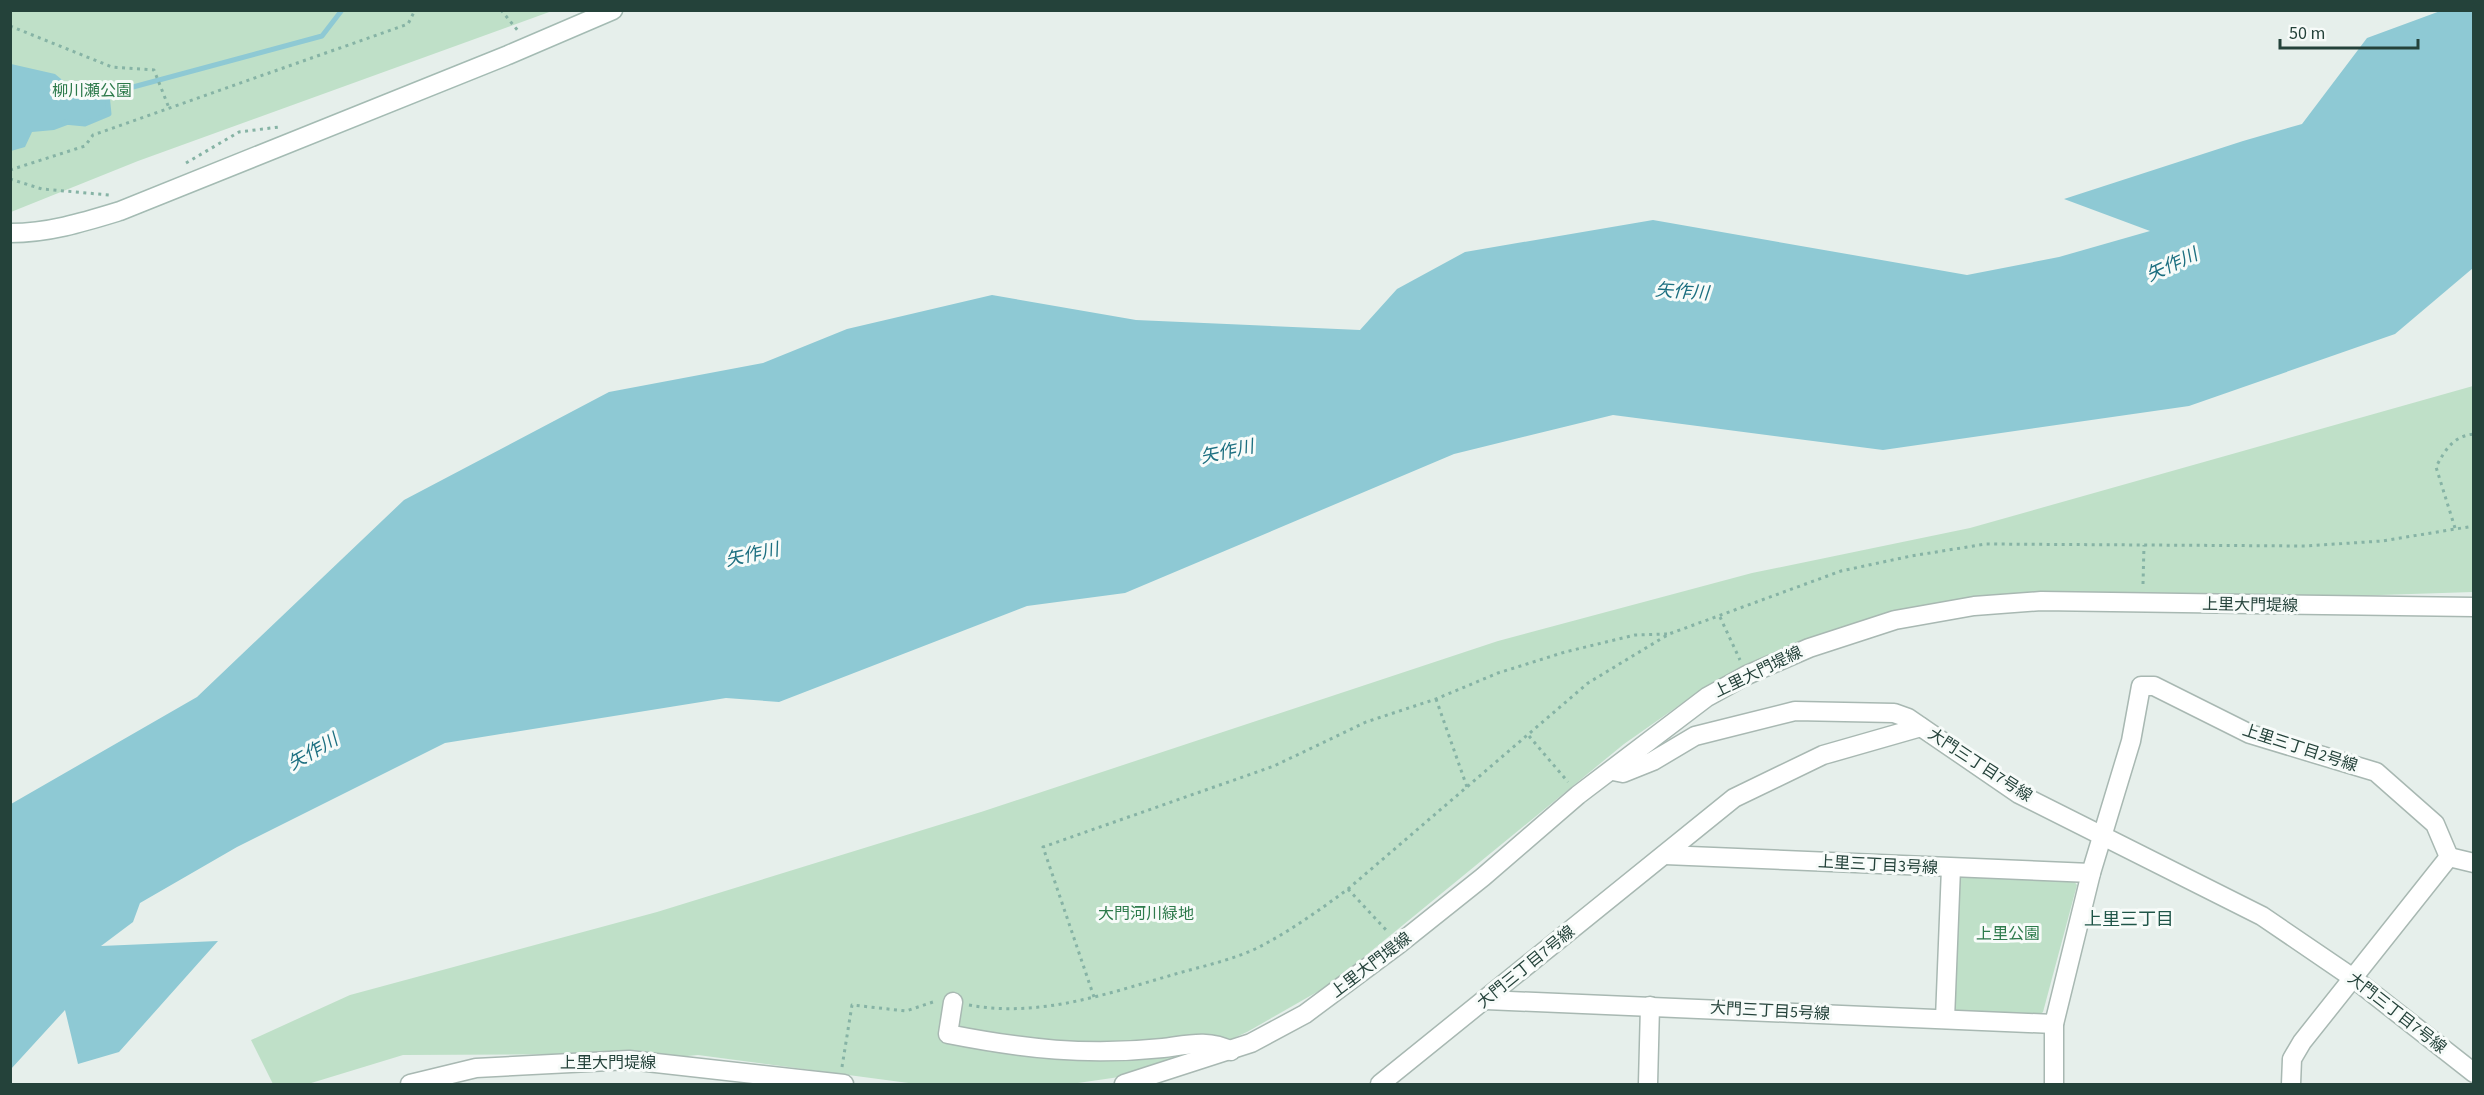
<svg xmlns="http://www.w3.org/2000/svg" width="2484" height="1095" font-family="'Source Sans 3','Noto Sans JP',sans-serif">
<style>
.green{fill:#bfe0c8}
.water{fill:#8ec9d4}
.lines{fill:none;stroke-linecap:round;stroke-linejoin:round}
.stream{stroke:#8ec9d4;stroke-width:5}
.street-casing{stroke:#a8b8b2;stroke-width:21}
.secondary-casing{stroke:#a4bbb3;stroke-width:21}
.path{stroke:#86b3a5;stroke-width:3;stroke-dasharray:3 4.5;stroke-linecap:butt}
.street{stroke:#fff;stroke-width:18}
.secondary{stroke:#fff;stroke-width:18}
.labels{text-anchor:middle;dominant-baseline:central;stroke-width:6;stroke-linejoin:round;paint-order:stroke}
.park-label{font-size:16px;fill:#2d7a4b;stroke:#f7fbf9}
.street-label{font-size:16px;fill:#24423a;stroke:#f7fbf9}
.water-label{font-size:18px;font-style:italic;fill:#1c6f80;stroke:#f7fbf9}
.neighbourhood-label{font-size:18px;fill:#1f5548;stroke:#f7fbf9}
</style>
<rect width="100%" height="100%" fill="#e6efeb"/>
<g class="green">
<polygon points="11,11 552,11 138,161 11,212"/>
<polygon points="2473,386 2473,592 2319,597 1972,598 1922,606 1870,618 1797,643 1737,670 1681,704 1624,744 1331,984 1247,1032 1201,1053 1126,1076 1071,1084 916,1084 698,1055 667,1058 629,1054 403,1055 308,1084 273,1084 251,1040 350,995 657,912 981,812 1498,641 1752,573 1970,528"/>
<polygon points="1962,876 2073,880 2077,885 2043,1012 2039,1015 1955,1011 1950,1006 1956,882"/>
</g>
<g class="water">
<polygon points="2443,10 2473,11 2473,268 2395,334 2189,406 1883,450 1613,415 1454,454 1125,593 1027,606 779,702 726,698 445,743 237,847 140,903 133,922 101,946 218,941 119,1052 78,1064 65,1010 11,1069 11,804 197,697 404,500 609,392 763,363 847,329 992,295 1136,320 1360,330 1397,289 1465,252 1653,220 1967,275 2059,257 2150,231 2064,199 2243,141 2302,124 2367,38"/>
<polygon points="11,64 55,74 72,88 107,94 109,114 85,124 70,124 54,130 32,132 25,147 11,151"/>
</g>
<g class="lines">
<polyline class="stream" points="64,122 85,124 109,114 107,94 322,36 342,10"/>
<defs>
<g id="street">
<polyline points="1613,771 1623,773 1653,761 1695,736 1795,711 1894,713 1908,718 2019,794 2262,916 2353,978 2474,1073"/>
<polyline points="1665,855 2091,873"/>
<polyline points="2449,857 2474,863"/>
<polyline points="1486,1000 2054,1024"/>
<path d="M 953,1002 L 948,1034 C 1024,1049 1087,1056 1163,1048 C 1187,1045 1209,1039 1231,1051"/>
<polyline points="1945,1019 1951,868"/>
<polyline points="410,1084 476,1068 629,1060 844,1084"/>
<polyline points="1124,1084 1251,1043 1305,1014 1399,944 1483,877 1578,795 1707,697 1747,675 1809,648 1895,620 1974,606 2041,601 2474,607"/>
<polyline points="1380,1084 1734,798 1823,755 1921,727"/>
<polyline points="1648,1084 1650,1006"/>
<polyline points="2054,1084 2054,1024 2091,873 2131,741 2141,686 2154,686 2250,734 2376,772 2435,824 2449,857"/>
<polyline points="2291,1084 2292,1059 2302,1042 2449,857"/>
</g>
<path id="secondary" d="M 10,233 C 49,233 84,222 120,211 L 508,55 L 613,10"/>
</defs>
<use href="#street" class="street-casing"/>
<use href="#secondary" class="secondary-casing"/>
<g class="path">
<polyline points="107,10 129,10"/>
<polyline points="501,10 519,32"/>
<polyline points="10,26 112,67 154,70 169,108"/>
<polyline points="186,163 239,132 279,127"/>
<polyline points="10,170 85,146 93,135 408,24 415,10"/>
<polyline points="10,179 42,189 109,195"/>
<path d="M 2455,528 L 2436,467 C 2445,450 2453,436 2474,434"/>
<polyline points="2143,584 2144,545"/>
<polyline points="1720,617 1740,660"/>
<polyline points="1436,699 1467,787"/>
<polyline points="1529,736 1568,782"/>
<polyline points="1348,889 1388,932"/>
<polyline points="1094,997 1043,847 1274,766 1366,722 1436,699 1498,673 1565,652 1635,635 1667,634"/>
<path d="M 969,1005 C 1039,1018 1106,994 1172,975 C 1202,966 1235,960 1263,945 C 1293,929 1321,909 1348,889 L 1588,683 L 1669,634 L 1841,571 L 1911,556 L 1986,544 L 2306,546 L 2382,541 L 2474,526"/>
<polyline points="842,1067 852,1005 906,1011 936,1001"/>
</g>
<use href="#street" class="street"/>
<use href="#secondary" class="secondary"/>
</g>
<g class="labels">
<g class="park-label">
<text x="92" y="91">柳川瀬公園</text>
<text x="1146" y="914">大門河川緑地</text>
<text x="2008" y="934">上里公園</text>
</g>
<g class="street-label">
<text transform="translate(2250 605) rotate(1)">上里大門堤線</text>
<text transform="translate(1758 672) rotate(-26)">上里大門堤線</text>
<text transform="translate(2300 748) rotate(18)">上里三丁目2号線</text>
<text transform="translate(1980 765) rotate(33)">大門三丁目7号線</text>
<text transform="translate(1878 865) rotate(3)">上里三丁目3号線</text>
<text transform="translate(1371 965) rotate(-37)">上里大門堤線</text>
<text transform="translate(1526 967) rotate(-39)">大門三丁目7号線</text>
<text transform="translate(1770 1011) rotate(3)">大門三丁目5号線</text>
<text transform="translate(2397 1013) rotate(38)">大門三丁目7号線</text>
<text x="608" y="1063">上里大門堤線</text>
</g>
<g class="water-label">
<text transform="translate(2172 265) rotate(-25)">矢作川</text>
<text transform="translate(1682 292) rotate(4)">矢作川</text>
<text transform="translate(1227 452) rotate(-12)">矢作川</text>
<text transform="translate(752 555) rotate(-12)">矢作川</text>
<text transform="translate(313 752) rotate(-30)">矢作川</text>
</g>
<g class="neighbourhood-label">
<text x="2129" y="919">上里三丁目</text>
</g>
</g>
<rect width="2484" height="1095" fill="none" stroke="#24423a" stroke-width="24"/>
<path d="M2280 39v9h138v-9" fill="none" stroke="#24423a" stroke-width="3"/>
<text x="2289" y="39" font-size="18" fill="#24423a" stroke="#f7fbf9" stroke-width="4.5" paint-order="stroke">50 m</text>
</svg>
